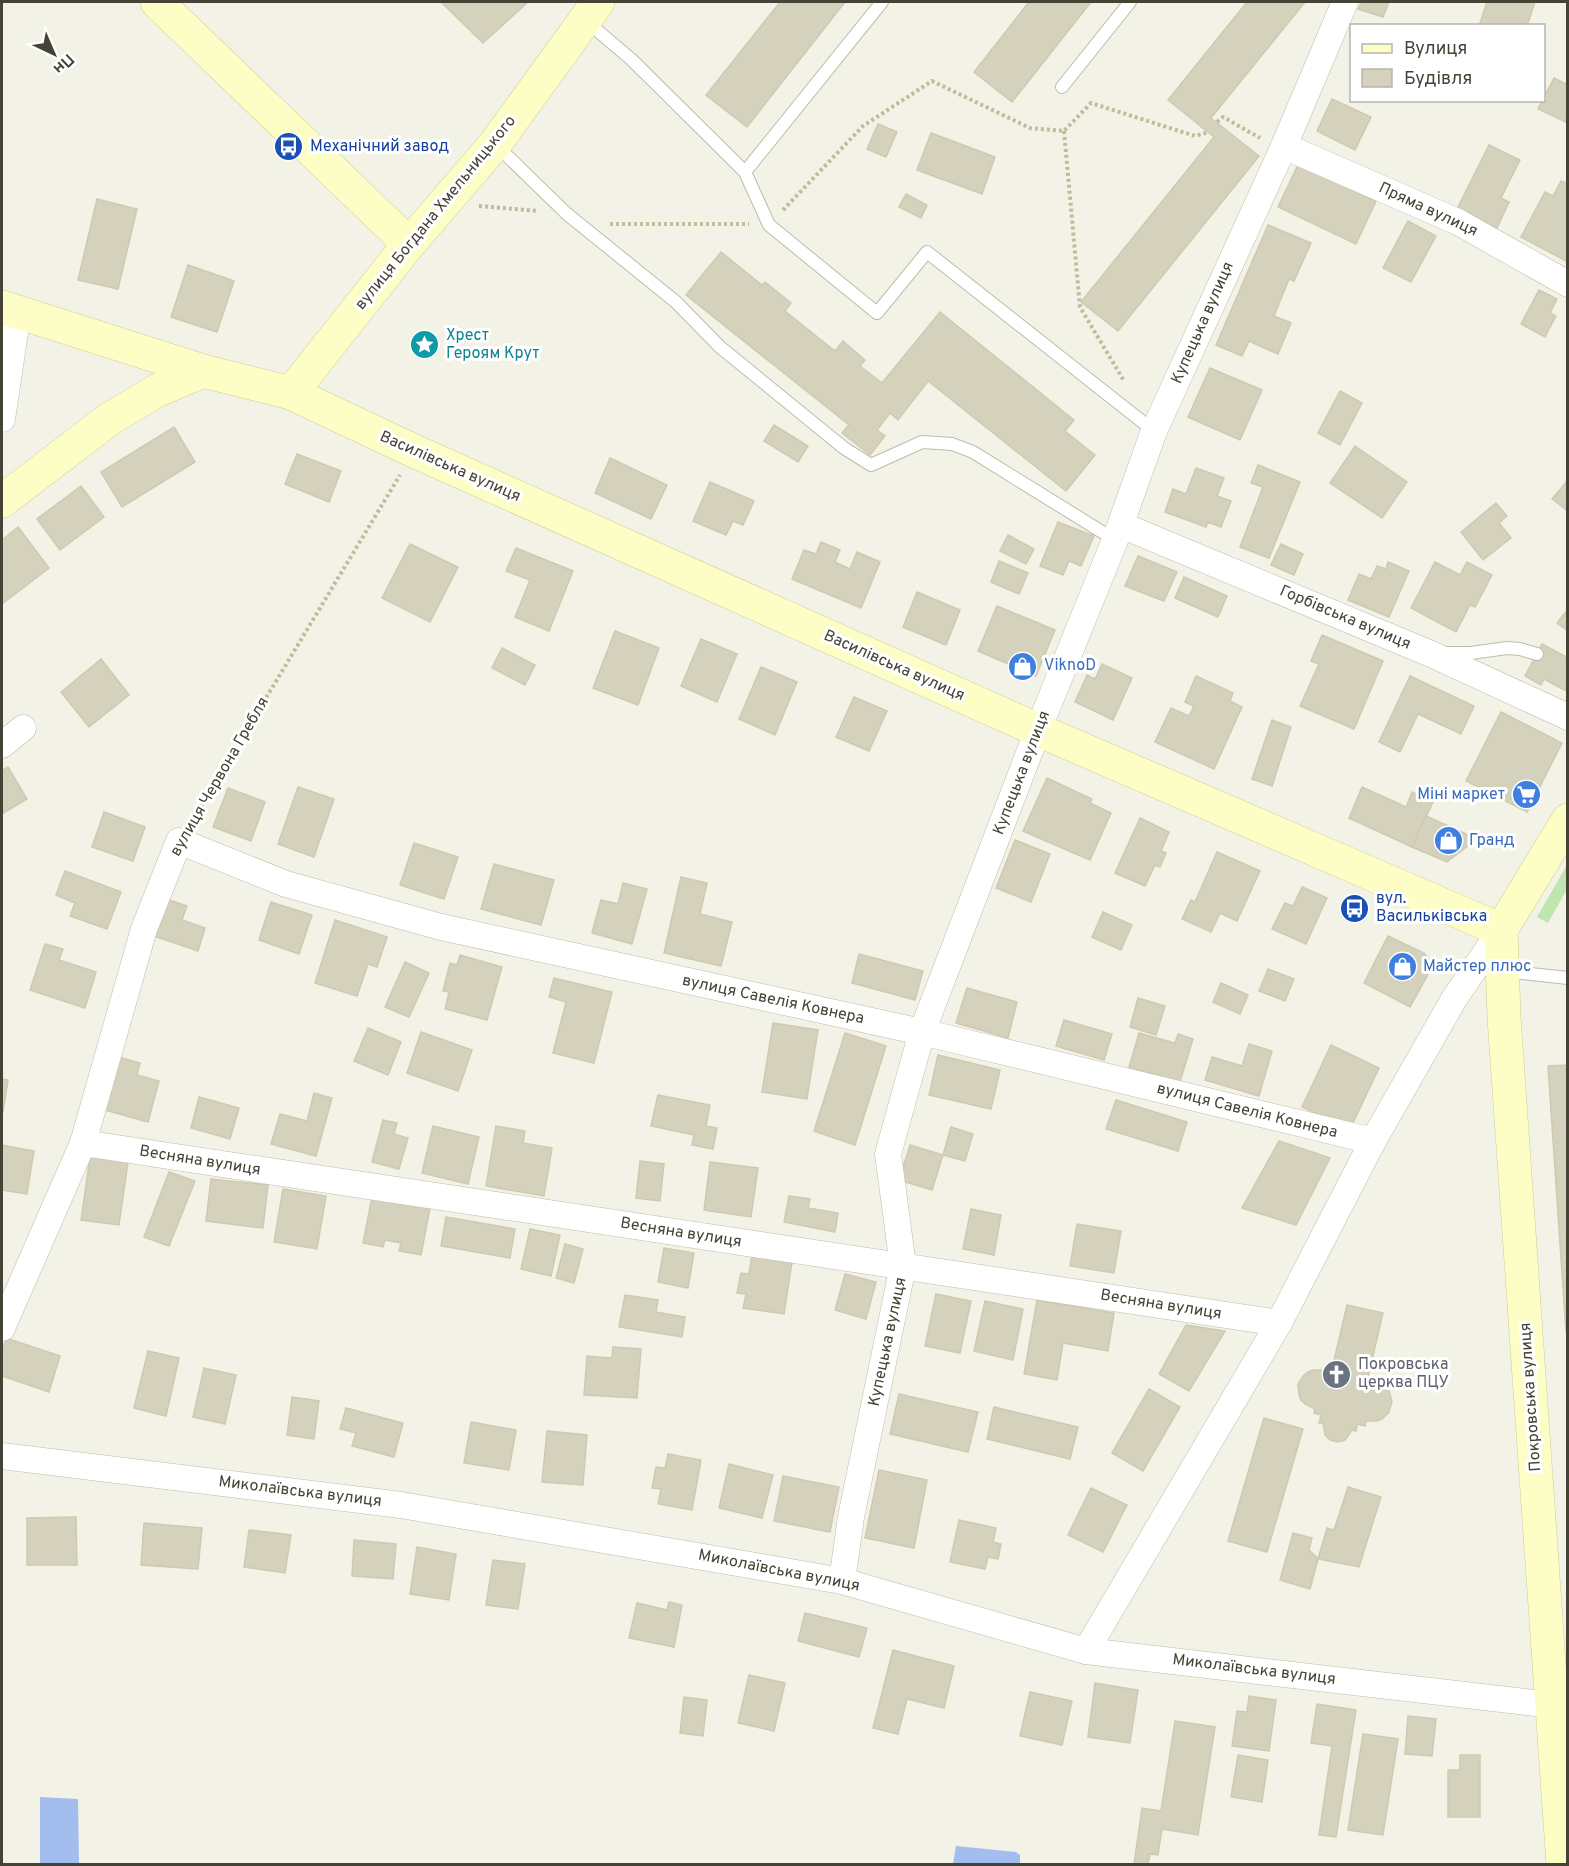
<svg xmlns="http://www.w3.org/2000/svg" width="1569" height="1866" font-family="Overpass,sans-serif">
<style>
.green{fill:#c0e6b0}
.water{fill:#a3bdef}
.building{fill:#d4d1bc;stroke:#cfcaaf;stroke-width:1.5}
.lines{fill:none;stroke-linecap:round;stroke-linejoin:round}
.lane-casing{stroke:#bebca9;stroke-width:14}
.street-casing{stroke:#bebca9;stroke-width:27}
.secondary-casing{stroke:#cfce94;stroke-width:34}
.path{stroke:#bfbc9b;stroke-width:4;stroke-dasharray:3 3;stroke-linecap:butt}
.lane{stroke:#fff;stroke-width:12}
.street{stroke:#fff;stroke-width:26}
.secondary{stroke:#fdfdc6;stroke-width:33}
.labels{text-anchor:middle;dominant-baseline:central;stroke-width:6;stroke-linejoin:round;paint-order:stroke}
.transit-label{font-size:16px;fill:#164399;stroke:#fff;text-anchor:start}
.street-label{font-size:16px;fill:#454336;stroke:#fff}
.culture-label{font-size:16px;fill:#0d838f;stroke:#fff;text-anchor:start}
.shop-label{font-size:16px;fill:#366cbe;stroke:#fff;text-anchor:start}
.worship-label{font-size:16px;fill:#5b616d;stroke:#fff;text-anchor:start}
</style>
<rect width="100%" height="100%" fill="#f3f2e6"/>
<polygon class="green" points="1567,865 1567,889 1548,923 1537,917"/>
<g class="water">
<polygon points="40,1797 78,1799 79,1864 40,1864"/>
<polygon points="956,1846 1016,1852 1020,1855 1020,1864 953,1864"/>
</g>
<g class="building">
<polygon points="441,2 528,2 483,43"/>
<polygon points="780,2 845,2 747,127 706,95"/>
<polygon points="1029,2 1091,2 1012,102 974,72"/>
<polygon points="1247,2 1305,2 1211,118 1259,156 1118,331 1081,302 1214,137 1168,100"/>
<polygon points="1362,2 1389,2 1383,17 1358,9"/>
<polygon points="1487,2 1535,2 1527,26 1479,26"/>
<polygon points="1554,78 1568,85 1568,123 1538,109"/>
<polygon points="1332,99 1371,117 1355,150 1317,131"/>
<polygon points="878,124 897,132 886,157 867,149"/>
<polygon points="931,133 995,157 982,194 917,170"/>
<polygon points="1489,145 1520,160 1501,198 1509,202 1497,228 1457,209"/>
<polygon points="1298,165 1376,201 1356,244 1278,207"/>
<polygon points="1561,181 1568,184 1568,262 1521,237 1545,192 1553,196"/>
<polygon points="906,194 927,205 921,218 899,207"/>
<polygon points="97,199 137,209 118,289 78,280"/>
<polygon points="1408,221 1436,236 1411,282 1383,268"/>
<polygon points="1268,225 1311,243 1294,281 1289,279 1274,316 1291,323 1278,354 1249,341 1242,356 1216,345"/>
<polygon points="721,252 762,285 765,282 791,303 785,311 835,351 843,341 865,360 860,366 882,383 940,312 1074,420 1065,431 1095,455 1066,491 928,381 898,420 890,413 877,430 885,436 870,455 842,433 849,425 686,295"/>
<polygon points="188,265 234,281 217,332 171,317"/>
<polygon points="1539,290 1557,299 1550,313 1556,316 1545,337 1521,324"/>
<polygon points="1210,368 1262,390 1240,440 1188,417"/>
<polygon points="1340,391 1362,403 1340,445 1318,433"/>
<polygon points="774,425 808,446 798,462 764,441"/>
<polygon points="174,427 195,462 122,507 101,472"/>
<polygon points="1355,446 1407,482 1382,518 1330,483"/>
<polygon points="297,454 341,471 329,502 285,484"/>
<polygon points="610,458 667,485 651,519 595,493"/>
<polygon points="1258,465 1300,482 1269,558 1240,547 1263,487 1251,483"/>
<polygon points="1196,468 1224,478 1217,496 1231,501 1221,527 1208,522 1206,527 1165,512 1173,489 1186,494"/>
<polygon points="1568,480 1568,511 1552,499"/>
<polygon points="710,482 754,501 743,525 733,521 726,535 693,521"/>
<polygon points="81,486 104,517 60,550 37,519"/>
<polygon points="1496,503 1507,516 1499,523 1511,538 1483,560 1461,532"/>
<polygon points="1058,522 1094,536 1081,566 1069,561 1063,575 1040,566"/>
<polygon points="18,527 49,568 2,604 2,540"/>
<polygon points="1008,535 1034,549 1026,564 1000,551"/>
<polygon points="821,542 840,550 835,562 850,569 857,552 880,562 861,608 792,579 804,550 816,554"/>
<polygon points="410,544 458,567 430,622 382,598"/>
<polygon points="1281,544 1303,554 1294,575 1271,565"/>
<polygon points="516,548 573,571 549,631 515,617 530,580 506,571"/>
<polygon points="1138,556 1177,572 1164,601 1125,586"/>
<polygon points="999,561 1028,573 1019,594 991,582"/>
<polygon points="1388,562 1409,571 1389,617 1348,600 1359,574 1371,579 1377,566 1386,569"/>
<polygon points="1435,562 1460,575 1467,562 1492,575 1475,607 1470,605 1456,632 1411,608"/>
<polygon points="1184,577 1227,596 1218,617 1175,598"/>
<polygon points="917,592 960,610 946,645 903,627"/>
<polygon points="997,606 1055,630 1036,676 978,651"/>
<polygon points="1568,609 1568,631 1557,623"/>
<polygon points="615,631 659,648 638,705 593,688"/>
<polygon points="1322,635 1383,661 1354,729 1300,706 1319,664 1311,661"/>
<polygon points="701,639 737,654 717,702 681,686"/>
<polygon points="1542,644 1568,658 1568,692 1544,679 1541,685 1525,676"/>
<polygon points="502,648 535,665 525,685 492,668"/>
<polygon points="101,659 129,695 89,727 61,692"/>
<polygon points="1102,664 1132,678 1113,720 1075,702 1087,675 1095,679"/>
<polygon points="761,667 797,682 775,735 739,719"/>
<polygon points="1196,676 1233,693 1230,701 1242,707 1214,769 1155,742 1171,708 1189,716 1194,706 1185,702"/>
<polygon points="1410,676 1474,706 1461,734 1418,714 1400,752 1379,742"/>
<polygon points="854,697 887,711 869,751 836,737"/>
<polygon points="1501,712 1562,743 1527,812 1466,781"/>
<polygon points="1272,720 1291,727 1272,786 1252,779"/>
<polygon points="8,767 27,799 2,814 2,771"/>
<polygon points="1047,778 1092,799 1090,803 1111,813 1090,860 1023,831"/>
<polygon points="298,787 334,799 314,857 278,844"/>
<polygon points="1362,787 1406,807 1412,792 1433,802 1412,847 1349,818"/>
<polygon points="228,788 265,802 251,841 213,827"/>
<polygon points="104,812 145,827 133,861 92,847"/>
<polygon points="1426,816 1477,839 1447,862 1412,847"/>
<polygon points="1140,818 1169,832 1161,851 1166,853 1160,867 1155,865 1145,886 1115,873"/>
<polygon points="1015,840 1050,854 1031,902 996,888"/>
<polygon points="414,843 458,857 444,899 400,885"/>
<polygon points="1217,852 1260,871 1237,921 1220,913 1211,932 1182,919 1191,900 1195,902"/>
<polygon points="494,864 554,880 541,925 481,909"/>
<polygon points="65,871 121,892 107,929 70,916 75,903 56,895"/>
<polygon points="681,877 707,883 700,914 732,922 721,966 664,953"/>
<polygon points="623,883 647,889 632,944 592,933 601,900 618,904"/>
<polygon points="1302,887 1327,898 1306,944 1272,929 1285,903 1293,906"/>
<polygon points="166,899 187,906 182,920 205,928 198,951 154,936"/>
<polygon points="271,902 312,915 299,954 259,940"/>
<polygon points="1103,912 1132,925 1121,950 1092,937"/>
<polygon points="335,920 387,937 377,967 368,964 357,996 315,983"/>
<polygon points="1388,936 1424,953 1431,961 1430,971 1410,1007 1364,983"/>
<polygon points="45,944 63,949 59,960 96,972 85,1008 30,990"/>
<polygon points="859,954 923,971 915,1000 852,983"/>
<polygon points="460,955 502,967 487,1020 445,1009 449,992 443,991 450,963 457,965"/>
<polygon points="405,962 429,973 409,1017 385,1007"/>
<polygon points="1268,969 1294,979 1285,1001 1259,991"/>
<polygon points="554,978 612,992 594,1063 553,1053 566,1002 549,997"/>
<polygon points="1221,983 1248,995 1240,1014 1213,1002"/>
<polygon points="967,988 1017,1002 1008,1038 956,1023"/>
<polygon points="1138,998 1165,1006 1156,1035 1130,1027"/>
<polygon points="1064,1020 1112,1034 1104,1060 1056,1046"/>
<polygon points="773,1023 818,1030 807,1099 762,1092"/>
<polygon points="368,1028 401,1042 388,1075 354,1061"/>
<polygon points="421,1032 472,1050 458,1091 407,1073"/>
<polygon points="845,1033 886,1046 855,1145 814,1131"/>
<polygon points="1139,1033 1175,1043 1178,1034 1193,1039 1180,1082 1129,1067"/>
<polygon points="1249,1044 1272,1051 1259,1096 1205,1080 1212,1057 1242,1066"/>
<polygon points="1331,1045 1379,1068 1350,1129 1302,1107"/>
<polygon points="938,1055 1000,1070 991,1109 929,1095"/>
<polygon points="115,1056 140,1063 137,1075 159,1081 148,1122 101,1109"/>
<polygon points="1568,1065 1568,1332 1566,1332 1548,1066"/>
<polygon points="2,1079 8,1080 3,1112 2,1112"/>
<polygon points="314,1093 332,1098 316,1156 271,1144 280,1114 307,1121"/>
<polygon points="658,1095 710,1105 706,1126 717,1128 713,1149 692,1145 694,1135 651,1126"/>
<polygon points="199,1097 239,1108 230,1139 191,1128"/>
<polygon points="1116,1100 1187,1122 1178,1151 1106,1129"/>
<polygon points="383,1120 397,1123 394,1134 408,1138 399,1169 372,1162"/>
<polygon points="433,1126 479,1137 468,1184 422,1173"/>
<polygon points="496,1126 525,1131 523,1143 552,1148 544,1196 486,1186"/>
<polygon points="951,1127 973,1134 965,1161 943,1155"/>
<polygon points="1279,1141 1330,1158 1296,1225 1242,1208"/>
<polygon points="2,1145 34,1151 27,1194 2,1190"/>
<polygon points="910,1145 943,1155 932,1190 899,1180"/>
<polygon points="90,1157 128,1162 119,1225 81,1220"/>
<polygon points="640,1161 664,1164 660,1201 636,1198"/>
<polygon points="710,1162 758,1168 751,1217 704,1210"/>
<polygon points="169,1172 195,1181 169,1246 144,1237"/>
<polygon points="211,1179 268,1185 263,1228 206,1221"/>
<polygon points="283,1189 326,1196 317,1249 274,1242"/>
<polygon points="789,1196 810,1199 808,1208 838,1213 835,1232 784,1222"/>
<polygon points="372,1197 430,1208 421,1255 399,1251 401,1243 385,1240 383,1247 363,1243"/>
<polygon points="971,1209 1001,1215 994,1255 963,1249"/>
<polygon points="446,1217 515,1229 510,1258 441,1246"/>
<polygon points="1077,1224 1121,1231 1114,1273 1070,1266"/>
<polygon points="530,1229 560,1235 551,1276 521,1269"/>
<polygon points="565,1244 583,1249 574,1283 556,1278"/>
<polygon points="664,1248 694,1253 688,1288 658,1282"/>
<polygon points="752,1255 792,1262 784,1314 743,1308 746,1294 737,1293 741,1273 749,1274"/>
<polygon points="845,1274 876,1282 866,1319 835,1310"/>
<polygon points="936,1294 971,1301 960,1353 925,1346"/>
<polygon points="625,1295 658,1300 656,1312 685,1317 682,1337 619,1327"/>
<polygon points="1037,1300 1114,1313 1108,1351 1063,1343 1057,1380 1024,1374"/>
<polygon points="985,1301 1023,1309 1013,1360 974,1351"/>
<polygon points="1347,1305 1383,1313 1368,1377 1376,1378 1375,1383 1380,1385 1389,1391 1392,1401 1389,1412 1382,1419 1377,1421 1366,1421 1365,1426 1357,1424 1356,1431 1352,1430 1345,1440 1338,1442 1330,1440 1325,1435 1323,1423 1319,1423 1321,1415 1314,1413 1315,1409 1305,1404 1301,1400 1299,1395 1298,1384 1304,1375 1308,1372 1313,1370 1324,1370 1325,1367 1332,1369"/>
<polygon points="1186,1325 1225,1331 1189,1391 1159,1374"/>
<polygon points="6,1338 60,1356 49,1392 2,1376 2,1353"/>
<polygon points="613,1347 641,1349 637,1398 584,1395 587,1356 612,1358"/>
<polygon points="148,1351 179,1358 166,1416 134,1408"/>
<polygon points="204,1368 236,1375 225,1424 193,1417"/>
<polygon points="1149,1389 1180,1407 1143,1471 1112,1453"/>
<polygon points="899,1394 978,1412 968,1452 890,1434"/>
<polygon points="292,1397 319,1401 314,1439 287,1435"/>
<polygon points="994,1407 1078,1427 1070,1459 987,1439"/>
<polygon points="346,1408 403,1423 394,1457 352,1446 356,1433 340,1429"/>
<polygon points="1264,1418 1303,1429 1267,1552 1228,1541"/>
<polygon points="471,1422 516,1430 509,1470 464,1463"/>
<polygon points="547,1431 587,1435 583,1485 542,1482"/>
<polygon points="668,1454 701,1460 692,1510 658,1504 661,1489 652,1488 656,1467 665,1468"/>
<polygon points="729,1464 773,1475 762,1518 719,1508"/>
<polygon points="879,1470 927,1480 914,1548 865,1538"/>
<polygon points="783,1476 839,1487 830,1532 774,1521"/>
<polygon points="1348,1487 1381,1497 1359,1567 1318,1559 1327,1528 1334,1530"/>
<polygon points="1091,1488 1127,1505 1103,1552 1068,1535"/>
<polygon points="76,1517 77,1565 27,1565 27,1518"/>
<polygon points="959,1520 996,1528 993,1542 1001,1544 998,1559 988,1557 985,1569 950,1562"/>
<polygon points="144,1523 202,1528 198,1569 141,1565"/>
<polygon points="249,1530 291,1535 285,1573 244,1567"/>
<polygon points="1293,1533 1312,1538 1309,1550 1318,1559 1310,1589 1280,1580"/>
<polygon points="354,1540 396,1544 393,1579 352,1576"/>
<polygon points="417,1547 456,1554 449,1600 410,1594"/>
<polygon points="493,1560 525,1564 518,1609 486,1605"/>
<polygon points="669,1602 682,1605 674,1647 629,1638 637,1603 667,1610"/>
<polygon points="805,1613 867,1628 859,1657 798,1641"/>
<polygon points="893,1650 954,1666 944,1708 907,1699 898,1734 873,1728"/>
<polygon points="749,1675 785,1683 774,1731 738,1723"/>
<polygon points="1095,1683 1138,1690 1130,1743 1088,1737"/>
<polygon points="1030,1692 1072,1701 1062,1745 1020,1736"/>
<polygon points="1249,1696 1276,1700 1269,1751 1232,1746 1237,1711 1247,1712"/>
<polygon points="684,1697 707,1700 703,1736 680,1733"/>
<polygon points="1317,1704 1356,1710 1336,1837 1319,1835 1332,1746 1311,1743"/>
<polygon points="1408,1716 1436,1719 1432,1756 1405,1754"/>
<polygon points="1175,1721 1215,1727 1198,1835 1162,1829 1158,1855 1150,1854 1148,1864 1134,1864 1142,1808 1161,1811"/>
<polygon points="1363,1734 1398,1739 1383,1835 1348,1830"/>
<polygon points="1238,1755 1268,1760 1262,1802 1231,1797"/>
<polygon points="1460,1755 1480,1755 1480,1817 1448,1817 1448,1770 1460,1770"/>
</g>
<g class="lines">
<defs>
<g id="lane">
<polyline points="585,20 632,60 745,172 769,225 877,313 927,252 1154,431"/>
<polyline points="1062,87 1130,2"/>
<polyline points="496,145 567,214 676,302 720,347 844,448 871,465 922,442 952,444 973,452 1115,540"/>
<polyline points="745,172 882,2"/>
<polyline points="1444,653 1471,653 1507,648 1520,649 1537,654"/>
<polyline points="1503,971 1568,978"/>
</g>
<g id="street">
<polyline points="1284,146 1458,222 1568,284"/>
<polyline points="2,419 18,312"/>
<polyline points="1121,525 1431,654 1568,717"/>
<polyline points="2,745 23,728"/>
<polyline points="83,1143 1279,1323"/>
<polyline points="2,1328 83,1143 144,929 179,841 286,884 441,927 922,1032 1373,1141"/>
<polyline points="2,1456 401,1505 842,1581 1086,1651 1552,1705"/>
<polyline points="842,1581 851,1517 903,1266 888,1154 922,1032 1038,730 1115,540 1154,431 1284,146 1345,2"/>
<polyline points="1086,1651 1279,1323 1373,1141 1454,999 1501,930"/>
</g>
<g id="secondary">
<polyline points="157,2 409,244"/>
<polyline points="2,307 203,371"/>
<polyline points="291,393 409,244 495,144 598,2"/>
<polyline points="2,501 111,418 158,390 203,371 291,393 414,451 1038,730 1501,930"/>
<polyline points="1563,1864 1504,1017 1501,930 1568,820"/>
</g>
</defs>
<use href="#lane" class="lane-casing"/>
<use href="#street" class="street-casing"/>
<use href="#secondary" class="secondary-casing"/>
<g class="path">
<polyline points="1217,122 1223,117 1260,138"/>
<polyline points="1064,131 1080,307 1124,381"/>
<polyline points="479,206 538,211"/>
<polyline points="783,210 863,126 932,81 1030,128 1064,131 1091,103 1195,136 1209,132"/>
<polyline points="610,224 749,224"/>
<polyline points="192,821 400,475"/>
</g>
<use href="#lane" class="lane"/>
<use href="#street" class="street"/>
<use href="#secondary" class="secondary"/>
</g>
<defs>
<symbol id="bus-disc" viewBox="-11 -11 22 22"><circle r="9.5" fill="#1a4fb4" stroke="#fff"/><path d="M-5-6H5V4H4V6H2V4H-2V6H-4V4H-5ZM-3.5-4V0h7V-4ZM-3.5 1.2v1.5H-2V1.2ZM2 1.2v1.5H3.5V1.2Z" fill="#fff"/></symbol>
<symbol id="sight-disc" viewBox="-11 -11 22 22"><circle r="9.5" fill="#0f9aa8" stroke="#fff"/><path d="M0-6L1.8-2.2L6-1.7L2.9 1.2L3.7 5.4L0 3.3L-3.7 5.4L-2.9 1.2L-6-1.7L-1.8-2.2Z" fill="#fff"/></symbol>
<symbol id="shop-disc" viewBox="-11 -11 22 22"><circle r="9.5" fill="#3f7fe0" stroke="#fff"/><path d="M-5-2.5h2.3a2.7 3.5 0 0 1 5.4 0H5L5.5 6h-11ZM-1.5-2.5h3a1.5 2.3 0 0 0-3 0Z" fill="#fff"/></symbol>
<symbol id="supermarket-disc" viewBox="-11 -11 22 22"><circle r="9.5" fill="#3f7fe0" stroke="#fff"/><path d="M-6-5.5h2.5l.6 2H6L4.5 2H-2.5L-4.4-4H-6ZM-1.5 3.2a1.3 1.3 0 1 0 .1 0ZM3 3.2a1.3 1.3 0 1 0 .1 0Z" fill="#fff"/></symbol>
<symbol id="church-disc" viewBox="-11 -11 22 22"><circle r="9.5" fill="#6b7280" stroke="#fff"/><path d="M-1.2-6h2.4v3.5h3.3v2.4h-3.3V6h-2.4V-.1h-3.3v-2.4h3.3Z" fill="#fff"/></symbol>
</defs>
<g fill-rule="evenodd">
<use href="#bus-disc" x="272" y="130" width="33" height="33"/>
<use href="#sight-disc" x="408" y="328" width="33" height="33"/>
<use href="#shop-disc" x="1006" y="650" width="33" height="33"/>
<use href="#supermarket-disc" x="1510" y="778" width="33" height="33"/>
<use href="#shop-disc" x="1432" y="824" width="33" height="33"/>
<use href="#bus-disc" x="1338" y="892" width="33" height="33"/>
<use href="#shop-disc" x="1386" y="950" width="33" height="33"/>
<use href="#church-disc" x="1320" y="1358" width="33" height="33"/>
</g>
<g class="labels">
<g class="transit-label">
<text x="310" y="147">Механічний завод</text>
<text x="1376" y="899">вул.<tspan x="1376" dy="18">Васильківська</tspan></text>
</g>
<g class="street-label">
<text transform="translate(1428 210) rotate(25)">Пряма вулиця</text>
<text transform="translate(436 213) rotate(-51)">вулиця Богдана Хмельницького</text>
<text transform="translate(1203 323) rotate(-66)">Купецька вулиця</text>
<text transform="translate(450 467) rotate(24)">Василівська вулиця</text>
<text transform="translate(1345 618) rotate(23)">Горбівська вулиця</text>
<text transform="translate(894 666) rotate(24)">Василівська вулиця</text>
<text transform="translate(1022 773) rotate(-69)">Купецька вулиця</text>
<text transform="translate(220 777) rotate(-60)">вулиця Червона Гребля</text>
<text transform="translate(773 1000) rotate(12)">вулиця Савелія Ковнера</text>
<text transform="translate(1247 1111) rotate(14)">вулиця Савелія Ковнера</text>
<text transform="translate(200 1161) rotate(9)">Весняна вулиця</text>
<text transform="translate(681 1233) rotate(9)">Весняна вулиця</text>
<text transform="translate(1161 1305) rotate(9)">Весняна вулиця</text>
<text transform="translate(888 1342) rotate(-78)">Купецька вулиця</text>
<text transform="translate(1531 1397) rotate(-94)">Покровська вулиця</text>
<text transform="translate(300 1492) rotate(7)">Миколаївська вулиця</text>
<text transform="translate(779 1571) rotate(11)">Миколаївська вулиця</text>
<text transform="translate(1254 1670) rotate(7)">Миколаївська вулиця</text>
</g>
<g class="culture-label">
<text x="446" y="336">Хрест<tspan x="446" dy="18">Героям Крут</tspan></text>
</g>
<g class="shop-label">
<text x="1044" y="666">ViknoD</text>
<text x="1505" y="795" text-anchor="end">Міні маркет</text>
<text x="1469" y="841">Гранд</text>
<text x="1423" y="967">Майстер плюс</text>
</g>
<g class="worship-label">
<text x="1358" y="1365">Покровська<tspan x="1358" dy="18">церква ПЦУ</tspan></text>
</g>
</g>
<rect width="1569" height="1866" fill="none" stroke="#454336" stroke-width="6"/>
<rect x="1350" y="24" width="195" height="78" fill="#ffffff" stroke="#b5b4af" stroke-width="1.5"/>
<rect x="1362" y="44" width="30" height="9" fill="#fdfdc6" stroke="#b5b4af" stroke-width="1.5"/>
<text x="1404" y="54" font-size="18" fill="#454336">Вулиця</text>
<rect x="1362" y="69" width="30" height="18" fill="#d4d1bc" stroke="#b5b4af" stroke-width="1.5"/>
<text x="1404" y="84" font-size="18" fill="#454336">Будівля</text>
<g transform="translate(54 54) rotate(136)" stroke="#ffffff" stroke-width="4.5" paint-order="stroke">
<path d="M0-4.5L10 22L0 15L-10 22Z" fill="#454336"/>
<text y="-9" font-size="16" font-weight="bold" text-anchor="middle" fill="#454336">Пн</text>
</g>
</svg>
